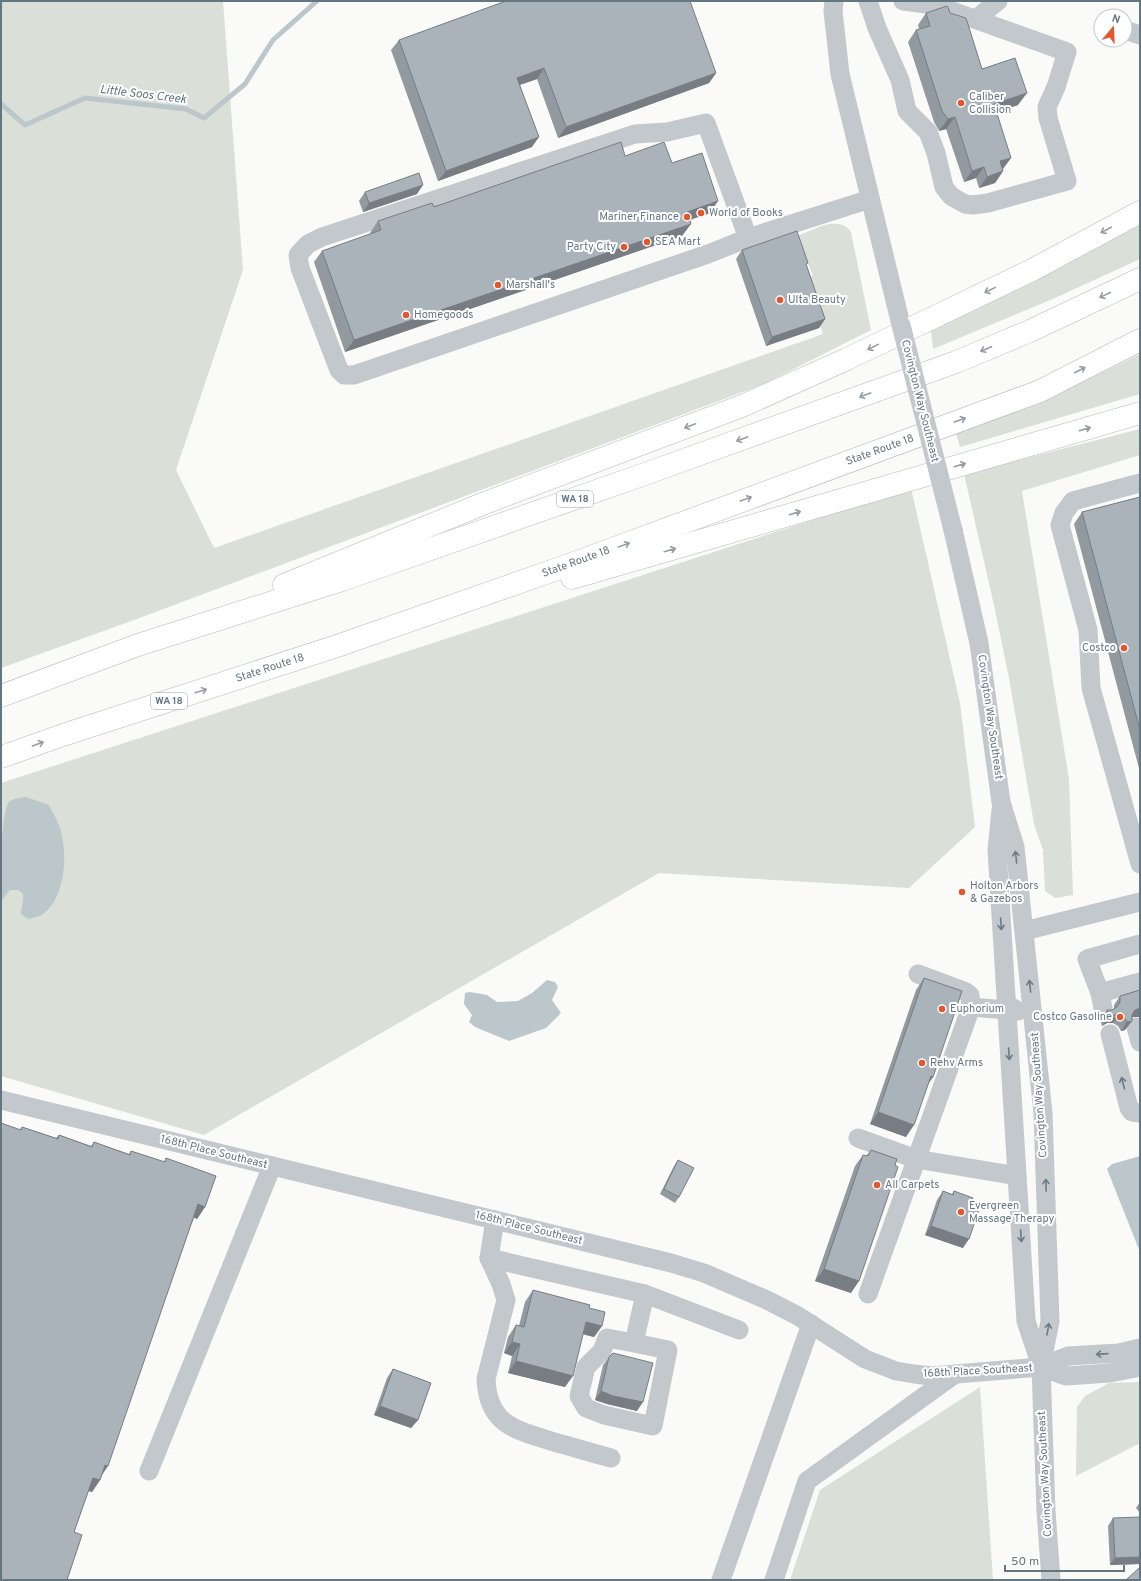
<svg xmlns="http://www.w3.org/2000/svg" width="1141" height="1581" font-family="Overpass,sans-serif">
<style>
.green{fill:#dadfd7}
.water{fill:#bbc7cb}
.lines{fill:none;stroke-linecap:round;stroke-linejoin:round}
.stream{stroke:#bbc7cb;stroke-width:5}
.highway-casing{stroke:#b4b9bd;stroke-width:23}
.minor{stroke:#c3c8cc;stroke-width:19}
.highway{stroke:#fff;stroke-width:22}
.minor-bridge{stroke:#c3c8cc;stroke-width:19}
.wall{fill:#929a9f}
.shaded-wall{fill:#777d82}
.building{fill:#aab3b9;stroke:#777d82}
.oneway{stroke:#939fa8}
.oneway2{stroke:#6a7a87}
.poi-dot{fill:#e4572e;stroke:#fff;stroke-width:1.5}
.labels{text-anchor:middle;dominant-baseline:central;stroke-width:4;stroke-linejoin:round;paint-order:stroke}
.shield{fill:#fff;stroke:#939fa8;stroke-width:1}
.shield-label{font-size:10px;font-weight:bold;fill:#657683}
.poi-label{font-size:11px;fill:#657683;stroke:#fff;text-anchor:start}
.street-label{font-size:11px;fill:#657683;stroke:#fff}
.water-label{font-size:12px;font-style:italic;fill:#60757c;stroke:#fff}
</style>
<rect width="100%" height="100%" fill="#fafaf8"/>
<g class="green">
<path d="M 1,1 L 223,1 L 243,270 L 176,470 L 214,548 L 823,334 L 805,278 L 813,276 L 797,236 C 813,230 839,214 851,232 L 871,330 L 764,384 L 134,620 L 1,668 Z"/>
<polygon points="1140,219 1140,259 1055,298 933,349 931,330"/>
<polygon points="1140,354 1140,394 960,447 956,434 1101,373"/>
<polygon points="1140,429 1140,455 1022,491 1069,779 1073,895 1055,898 1045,891 1043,850 1034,824 1009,678 994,605 964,474"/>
<polygon points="911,488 960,703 975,827 909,888 659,873 204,1135 1,1076 1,783"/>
<polygon points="1140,1382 1140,1443 1076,1476 1077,1407 1085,1396 1109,1383"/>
<polygon points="980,1387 993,1580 790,1580 820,1490"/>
</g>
<g class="water">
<path d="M 26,797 L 49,805 C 53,813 57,820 60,828 C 68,853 66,897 43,914 C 38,917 33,918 28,919 L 21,914 C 21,907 24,902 23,894 L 18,890 L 10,890 L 1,901 C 1,882 0,814 9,802 C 13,798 21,798 26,797 Z"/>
<polygon points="547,980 555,982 558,987 552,1000 561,1013 546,1028 509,1041 475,1027 469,1022 472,1015 464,1004 465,993 470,992 487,995 497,1002 518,1001 532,993"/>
<polygon points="1140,1156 1140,1252 1107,1169 1112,1164"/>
</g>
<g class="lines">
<polyline class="stream" points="1,104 25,125 85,98 186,109 204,118 245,84 273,40 317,1"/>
<defs>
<g id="highway">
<polyline points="572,578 1140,413"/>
<polyline points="284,585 485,503 742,406 847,359 1032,270 1140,212"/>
<polyline points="1,696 138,645 342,580 645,474 956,362 1030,331 1140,279"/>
<polyline points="1,757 63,735 337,646 566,566 1040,391 1140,340"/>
</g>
</defs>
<use href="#highway" class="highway-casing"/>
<g class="minor">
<polyline points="834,1 833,11 840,74 901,325"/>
<polyline points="868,1 877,28 900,80 907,111 928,132 936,153 944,187 951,196 965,204 973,205 988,203 1067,181 1048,118 1047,107 1056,87 1067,52 935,5 903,1"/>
<polyline points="976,19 998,1"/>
<polyline points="1125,30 1140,35"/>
<polygon points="706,123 748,238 708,254 354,375 344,375 339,370 300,268 298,255 308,244 322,237 635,134 667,132"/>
<polyline points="748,238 870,199"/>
<polyline points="1140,483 1073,501 1064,513 1060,525 1088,630 1091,688 1140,864"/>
<polyline points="953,530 979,643 1001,802 1015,847 1043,1113 1050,1321 1041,1367 1046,1511 1051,1580"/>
<polyline points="1001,810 997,850 1026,1321 1041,1366"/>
<polyline points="1024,931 1140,902"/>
<polyline points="918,974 966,992 970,995 971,1007 1007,1010 1013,1008 1018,1011"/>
<polyline points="1100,993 1087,959 1140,944"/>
<polyline points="1103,1008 1100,993 1140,982"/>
<polyline points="1136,1027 1140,1042"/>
<polyline points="1110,1034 1129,1108 1132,1112 1140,1113"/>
<polyline points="1,1100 671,1263 704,1273 767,1300 798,1316 865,1359 896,1371 914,1374 932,1376 1041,1367 1068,1356 1119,1353 1140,1348"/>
<polyline points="858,1138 916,1159 1017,1176"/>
<path d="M 495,1220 L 489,1258 L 501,1284 L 506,1300 L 486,1379 C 488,1426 517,1430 554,1442 C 573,1447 592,1453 611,1458"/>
<polyline points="489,1258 645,1294 739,1330"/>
<polyline points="868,1294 971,1007"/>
<polyline points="634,1343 607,1338 602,1351 586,1367 579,1396 586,1408 604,1415 653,1426 668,1350 634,1343 645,1294"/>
<polyline points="1041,1367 1066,1376 1110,1373 1140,1367"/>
<polyline points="149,1471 272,1166"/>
<polyline points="721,1580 811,1324"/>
<polyline points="774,1580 807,1481 955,1374"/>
</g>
<use href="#highway" class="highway"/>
<polyline class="minor-bridge" points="901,325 953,530"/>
</g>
<g class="wall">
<polygon points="926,13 950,13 982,69 1018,105 997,112 1003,169 1002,170 1003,171 995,183 979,188 976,178 964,182 946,129 939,131 934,122 908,42 916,30 919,29 918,25"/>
<polygon points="399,40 716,73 709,83 558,138 537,79 520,85 532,147 438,181 391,50"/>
<polygon points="625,156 672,163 710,213 689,220 682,236 345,352 314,262 322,251 371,234 370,233 378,221"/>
<polygon points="365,192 417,194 363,212 359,201"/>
<polygon points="742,250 806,265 825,319 819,328 766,346 736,259"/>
<polygon points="1140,497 1140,772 1074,524 1082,512"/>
<polygon points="924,978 933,1077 928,1084 906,1137 870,1124 916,990"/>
<polygon points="1140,990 1140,1017 1132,1017 1125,1030 1121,1031 1118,1026 1113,1023 1107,1023 1102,1026 1100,1019 1107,1010 1112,1010 1114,1009 1114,1005 1120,996"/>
<polygon points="22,1127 56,1138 59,1135 91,1146 94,1142 129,1154 131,1151 164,1162 166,1158 205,1207 197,1219 194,1217 100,1480 92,1492 88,1491 74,1532 20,1129"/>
<polygon points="871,1150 851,1293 815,1281 855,1166 863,1155 866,1156"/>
<polygon points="678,1160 679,1197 675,1203 660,1194 674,1166"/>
<polygon points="943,1191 952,1194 954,1191 971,1201 963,1248 925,1235 937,1200"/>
<polygon points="533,1290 589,1308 602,1326 594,1337 583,1334 565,1387 508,1373 512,1356 504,1353 508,1337 516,1325 519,1326 525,1302"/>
<polygon points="609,1357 637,1411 607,1404 595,1400 603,1365"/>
<polygon points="393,1369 418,1420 411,1428 374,1415 387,1378"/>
<polygon points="1140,1502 1140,1513 1136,1508"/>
<polygon points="1113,1518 1140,1564 1110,1565 1108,1526"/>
</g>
<g class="shaded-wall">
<polygon points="544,68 537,79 510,88 517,78"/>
<polygon points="716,73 709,83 558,138 566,127"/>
<polygon points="1027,93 1018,105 986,115 994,104"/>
<polygon points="955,117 946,129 939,131 948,119"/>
<polygon points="539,137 532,147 438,181 446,171"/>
<polygon points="1011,158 1003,169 992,173 1000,161"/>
<polygon points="984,167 976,178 964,182 972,171"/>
<polygon points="1003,171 995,183 979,188 987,177"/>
<polygon points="423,185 417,194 363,212 369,203"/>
<polygon points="718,201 710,213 678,224 687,212"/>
<polygon points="691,224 682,236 345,352 354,340"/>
<polygon points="825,319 819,328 766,346 772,337"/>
<polygon points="1139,1008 1140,1008 1140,1015 1139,1017 1133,1017 1129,1019 1135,1010"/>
<polygon points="1113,1015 1119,1015 1113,1023 1107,1023 1102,1026 1109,1017"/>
<polygon points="1132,1021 1125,1030 1121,1031 1127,1022"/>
<polygon points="931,1076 933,1077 925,1088"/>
<polygon points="878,1112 914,1125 906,1137 870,1124"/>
<polygon points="198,1204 205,1207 197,1219 190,1216"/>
<polygon points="931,1226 969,1239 963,1248 925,1235"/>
<polygon points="824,1269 859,1281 851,1293 815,1281"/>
<polygon points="586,1322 602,1326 594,1337 578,1333"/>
<polygon points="512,1342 520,1344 512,1356 504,1353"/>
<polygon points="516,1361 573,1376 565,1387 508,1373"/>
<polygon points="601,1391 643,1402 637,1411 607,1404 595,1400"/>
<polygon points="380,1406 418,1420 411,1428 374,1415"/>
<polygon points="105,1465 108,1466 100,1478"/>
<polygon points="93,1478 100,1480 92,1492 85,1489"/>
<polygon points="1140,1557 1140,1564 1110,1565 1115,1558"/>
</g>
<g class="building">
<polygon points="506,1 690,1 716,73 566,127 544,68 517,78 539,137 446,171 399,40"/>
<polygon points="947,6 948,7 950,13 966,18 982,69 1015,58 1027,93 994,104 1011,158 1000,161 1003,171 987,177 984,167 972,171 955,117 948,119 942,111 916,30 930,26 926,13"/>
<polygon points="621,142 625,156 664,142 672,163 702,153 718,201 687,212 691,224 354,340 322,251 381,230 378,221 432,203 434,207"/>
<polygon points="419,173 423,185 369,203 365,192"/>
<polygon points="797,231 808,263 806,264 825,319 772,337 742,250"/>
<polygon points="1140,497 1140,730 1082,512"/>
<polygon points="924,978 962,991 933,1077 931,1076 914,1125 878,1112"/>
<polygon points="1140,990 1140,1008 1135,1010 1132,1015 1132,1021 1127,1022 1124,1017 1119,1015 1113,1015 1109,1017 1107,1010 1112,1010 1117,1007 1120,1002 1120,996"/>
<polygon points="1,1123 21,1130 22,1127 58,1139 59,1135 92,1147 94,1142 130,1155 131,1151 165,1162 166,1158 216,1176 205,1207 198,1204 108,1466 105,1465 100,1480 93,1478 74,1532 82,1535 67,1580 1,1580"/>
<polygon points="871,1150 897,1159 895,1165 898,1167 859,1281 824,1269 863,1155 868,1156"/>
<polygon points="678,1160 694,1168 679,1197 664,1189"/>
<polygon points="943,1191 953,1195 954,1191 973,1198 971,1201 981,1204 969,1239 931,1226"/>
<polygon points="533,1290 590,1305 589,1308 605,1312 602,1326 586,1322 573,1376 516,1361 520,1344 512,1342 516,1325 524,1327"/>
<polygon points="613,1353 653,1363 643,1402 613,1396 601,1391 609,1357"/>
<polygon points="393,1369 431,1383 418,1420 380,1406"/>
<polygon points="1140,1517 1140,1557 1115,1558 1113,1518"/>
<polygon points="1140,1567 1140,1580 1126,1580"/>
</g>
<defs><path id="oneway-shaft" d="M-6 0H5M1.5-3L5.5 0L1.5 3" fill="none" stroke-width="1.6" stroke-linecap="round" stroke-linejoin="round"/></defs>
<g class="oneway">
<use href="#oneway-shaft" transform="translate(1106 230) rotate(152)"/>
<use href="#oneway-shaft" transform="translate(990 290) rotate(154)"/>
<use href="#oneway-shaft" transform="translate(1105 295) rotate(155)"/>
<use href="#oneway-shaft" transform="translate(873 347) rotate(154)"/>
<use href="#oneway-shaft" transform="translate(986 349) rotate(157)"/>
<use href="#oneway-shaft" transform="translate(1080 370) rotate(-27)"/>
<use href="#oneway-shaft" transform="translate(865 395) rotate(160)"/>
<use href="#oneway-shaft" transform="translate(960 420) rotate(-20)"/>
<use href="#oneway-shaft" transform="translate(690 426) rotate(159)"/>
<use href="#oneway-shaft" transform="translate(1085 429) rotate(-16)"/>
<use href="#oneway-shaft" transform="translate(742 439) rotate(160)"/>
<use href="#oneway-shaft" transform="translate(960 465) rotate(-16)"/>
<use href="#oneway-shaft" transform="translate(746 499) rotate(-20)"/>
<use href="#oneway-shaft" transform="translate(795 513) rotate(-16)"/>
<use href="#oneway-shaft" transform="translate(624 545) rotate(-20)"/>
<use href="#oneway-shaft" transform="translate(670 550) rotate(-16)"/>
<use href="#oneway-shaft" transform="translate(201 691) rotate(-18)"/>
<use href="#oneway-shaft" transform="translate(38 744) rotate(-20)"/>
</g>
<g class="oneway2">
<use href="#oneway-shaft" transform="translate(1016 857) rotate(-96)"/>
<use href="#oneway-shaft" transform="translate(1001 924) rotate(86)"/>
<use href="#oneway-shaft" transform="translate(1030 986) rotate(-96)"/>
<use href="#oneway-shaft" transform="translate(1009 1054) rotate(86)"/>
<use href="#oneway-shaft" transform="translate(1123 1083) rotate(-104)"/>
<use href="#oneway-shaft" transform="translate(1046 1185) rotate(-92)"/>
<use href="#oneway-shaft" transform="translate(1021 1236) rotate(86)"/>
<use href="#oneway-shaft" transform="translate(1048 1329) rotate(-80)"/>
<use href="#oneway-shaft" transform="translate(1102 1354) rotate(176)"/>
</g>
<g class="poi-dot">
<circle cx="961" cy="103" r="4"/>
<circle cx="701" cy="213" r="4"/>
<circle cx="687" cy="217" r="4"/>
<circle cx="647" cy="242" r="4"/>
<circle cx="624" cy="247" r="4"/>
<circle cx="498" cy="285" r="4"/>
<circle cx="780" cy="300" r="4"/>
<circle cx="406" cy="315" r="4"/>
<circle cx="1124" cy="648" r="4"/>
<circle cx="962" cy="892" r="4"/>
<circle cx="942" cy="1009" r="4"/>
<circle cx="1120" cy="1017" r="4"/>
<circle cx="922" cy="1063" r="4"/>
<circle cx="877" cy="1185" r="4"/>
<circle cx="961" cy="1212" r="4"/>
</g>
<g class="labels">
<g class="shield">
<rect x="557" y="491" width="36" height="16" rx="3"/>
<rect x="151" y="693" width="36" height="16" rx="3"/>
</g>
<g class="shield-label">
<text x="575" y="499">WA 18</text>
<text x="169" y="701">WA 18</text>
</g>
<g class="poi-label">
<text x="969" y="97">Caliber<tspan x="969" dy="13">Collision</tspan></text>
<text x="709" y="213">World of Books</text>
<text x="679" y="217" text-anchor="end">Mariner Finance</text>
<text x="655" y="242">SEA Mart</text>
<text x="616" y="247" text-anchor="end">Party City</text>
<text x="506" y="285">Marshall's</text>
<text x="788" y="300">Ulta Beauty</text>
<text x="414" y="315">Homegoods</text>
<text x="1116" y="648" text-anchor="end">Costco</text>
<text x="970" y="886">Holton Arbors<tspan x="970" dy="13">&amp; Gazebos</tspan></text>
<text x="950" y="1009">Euphorium</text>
<text x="1112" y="1017" text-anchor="end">Costco Gasoline</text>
<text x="930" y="1063">Rehv Arms</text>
<text x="885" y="1185">All Carpets</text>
<text x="969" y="1206">Evergreen<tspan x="969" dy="13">Massage Therapy</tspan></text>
</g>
<g class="street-label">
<text transform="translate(920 401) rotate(76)">Covington Way Southeast</text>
<text transform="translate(880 450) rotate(-20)">State Route 18</text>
<text transform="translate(576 562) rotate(-20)">State Route 18</text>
<text transform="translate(270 668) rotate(-18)">State Route 18</text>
<text transform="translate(990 717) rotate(82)">Covington Way Southeast</text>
<text transform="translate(1039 1095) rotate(-94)">Covington Way Southeast</text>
<text transform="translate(214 1152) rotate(14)">168th Place Southeast</text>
<text transform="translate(529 1228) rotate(14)">168th Place Southeast</text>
<text transform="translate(978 1371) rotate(-3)">168th Place Southeast</text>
<text transform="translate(1045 1474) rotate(-93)">Covington Way Southeast</text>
</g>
<g class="water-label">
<text transform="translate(143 95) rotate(7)">Little Soos Creek</text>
</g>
</g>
<rect width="1141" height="1581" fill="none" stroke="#657683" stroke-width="4"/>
<g transform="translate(1113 28) rotate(19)"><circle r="19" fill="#ffffff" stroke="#c1c8cd"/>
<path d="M0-3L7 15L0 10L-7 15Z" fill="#e4572e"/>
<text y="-6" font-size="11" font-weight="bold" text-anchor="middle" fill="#657683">N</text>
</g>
<path d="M1005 1565v6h119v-6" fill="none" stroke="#657683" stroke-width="2"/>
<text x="1011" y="1565" font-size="12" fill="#657683" stroke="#ffffff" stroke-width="3" paint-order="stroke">50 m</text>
</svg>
